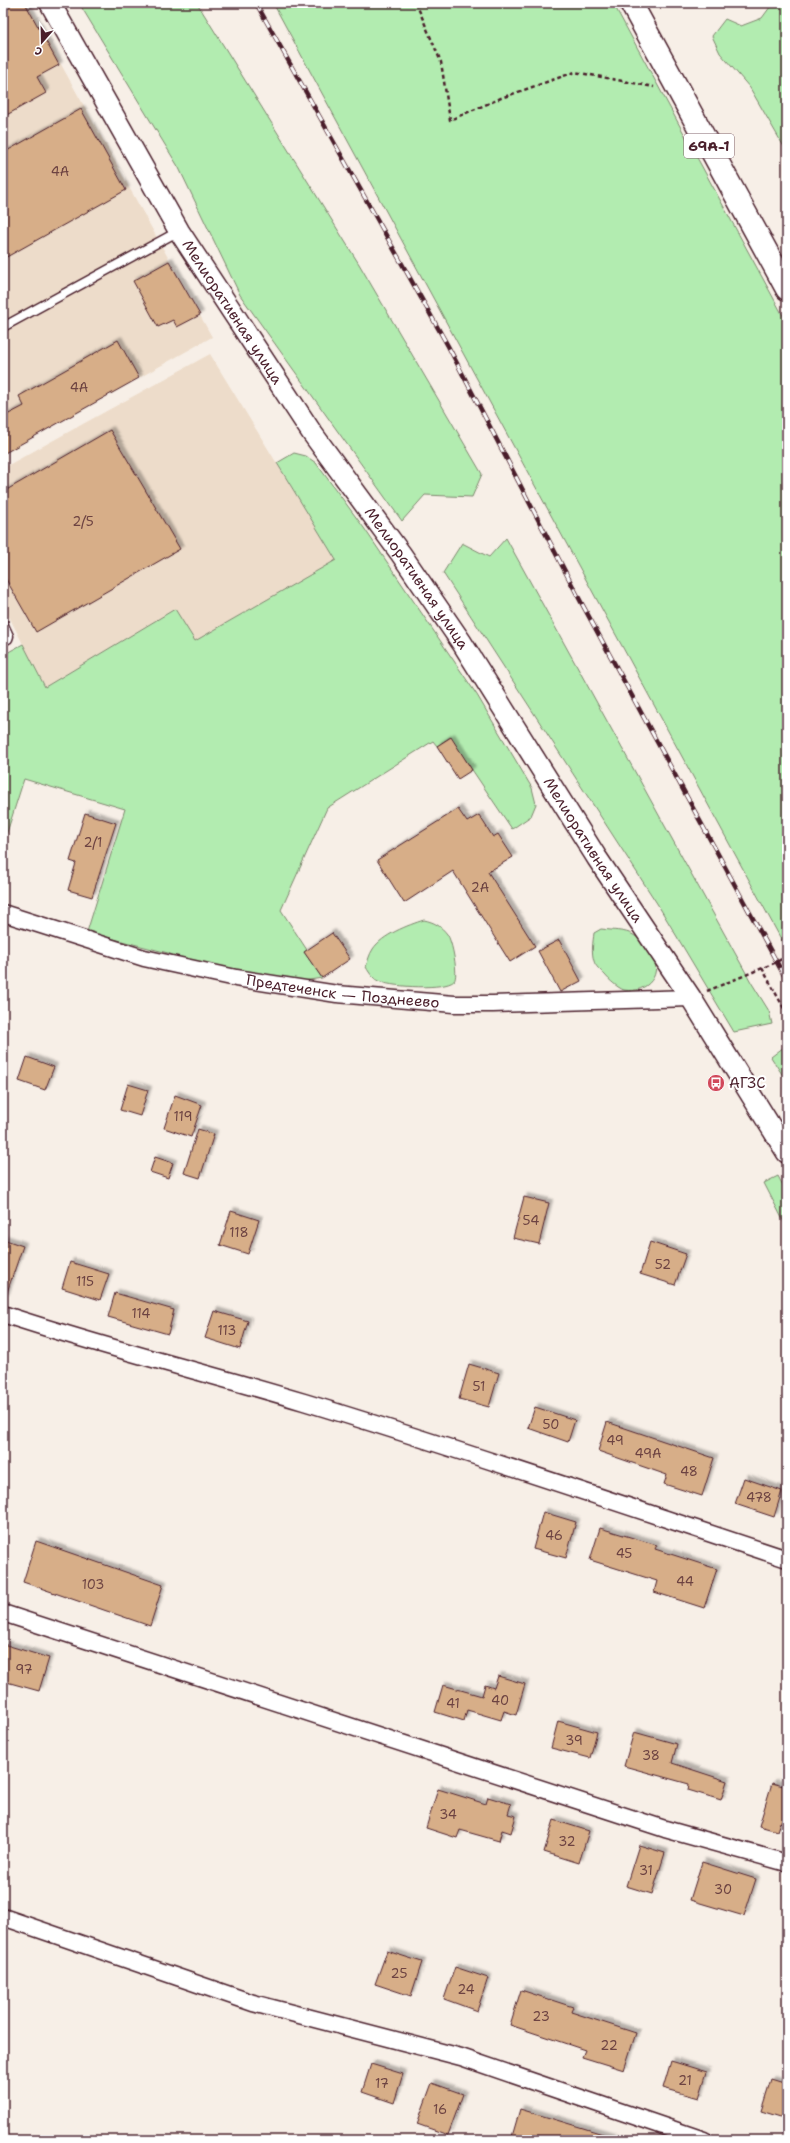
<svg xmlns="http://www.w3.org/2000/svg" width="790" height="2143" font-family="'Shantell Sans',sans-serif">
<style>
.built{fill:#eddcca}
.green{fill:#b2ecb0;stroke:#7e866e}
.building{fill:#d7ae88;stroke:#4a1f2b;filter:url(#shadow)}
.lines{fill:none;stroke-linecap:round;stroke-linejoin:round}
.service-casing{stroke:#4a1f2b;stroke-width:11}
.minor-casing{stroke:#4a1f2b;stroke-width:19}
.tertiary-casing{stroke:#4a1f2b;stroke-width:23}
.primary-casing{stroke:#4a1f2b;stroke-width:25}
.path{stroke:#4a1f2b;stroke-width:2.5;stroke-dasharray:4 3;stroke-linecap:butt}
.service{stroke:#fff;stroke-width:8}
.minor{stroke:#fff;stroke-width:16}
.tertiary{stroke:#fff;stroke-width:20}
.primary{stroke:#fff;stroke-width:22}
.rail-casing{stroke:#4a1f2b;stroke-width:4.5}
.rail{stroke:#fff;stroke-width:3;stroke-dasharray:9;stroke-linecap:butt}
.labels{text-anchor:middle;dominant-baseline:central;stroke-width:4;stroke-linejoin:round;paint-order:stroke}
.number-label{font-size:13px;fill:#6d4342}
.shield{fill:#fff;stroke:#80626b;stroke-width:1}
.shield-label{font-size:14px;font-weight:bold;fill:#4a1f2b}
.street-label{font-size:15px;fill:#4a1f2b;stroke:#fff}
.poi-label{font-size:15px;fill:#4a1f2b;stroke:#fff;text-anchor:start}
</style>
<defs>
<filter id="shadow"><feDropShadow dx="3.5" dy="-3.5" stdDeviation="1" flood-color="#0004"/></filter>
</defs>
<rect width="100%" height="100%" fill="#f7efe7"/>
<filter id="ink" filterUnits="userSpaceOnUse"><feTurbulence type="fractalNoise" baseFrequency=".025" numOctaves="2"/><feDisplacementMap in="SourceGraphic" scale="8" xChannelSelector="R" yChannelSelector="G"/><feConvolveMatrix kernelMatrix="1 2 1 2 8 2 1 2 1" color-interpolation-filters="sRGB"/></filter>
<g filter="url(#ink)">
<g class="built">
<polygon points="3,3 27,3 212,337 3,454"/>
<polygon points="210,354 336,560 195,641 175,609 45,687 3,605 3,468"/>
</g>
<g class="green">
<polygon points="79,3 197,3 359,264 482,474 472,497 425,495 402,521 240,295 179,168"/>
<polygon points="273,3 613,3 787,323 787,950"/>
<polygon points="773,3 787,3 787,152 750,88 720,53 712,36 725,19 741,26 762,18"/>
<polygon points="294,453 306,456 316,463 364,528 477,695 532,788 536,804 531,816 512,829 450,737 437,746 433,741 327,808 281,910 307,950 304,952 322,978 303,981 188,963 168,953 87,932 125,809 24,779 3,845 3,655 23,644 45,687 175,609 195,641 336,560 277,463"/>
<polygon points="506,538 751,982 769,1011 772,1024 734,1032 658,905 443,573 462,543 489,557"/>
<path d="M 424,920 C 434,922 441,926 447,934 C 452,940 459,976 454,981 C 445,990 393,987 381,982 C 374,980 370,974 366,967 C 368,961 369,955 373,949 C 382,935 408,925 424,920 Z"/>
<path d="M 601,929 C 628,932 633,929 650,952 C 665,973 648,994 624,990 C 618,988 609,980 605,975 C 601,971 595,966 594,961 C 591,952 593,942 594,933 Z"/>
<polygon points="784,1047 787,1052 787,1082 771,1057"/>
<polygon points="778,1176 787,1193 787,1228 764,1183"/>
</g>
<g class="building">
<polygon points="3,3 25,3 59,65 37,77 46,93 3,117"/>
<polygon points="81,109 126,190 3,259 3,153"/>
<polygon points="169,261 200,315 177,327 173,320 158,327 133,281"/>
<polygon points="118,340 139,378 3,454 3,417 24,406 19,396"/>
<polygon points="110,430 180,549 36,632 3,574 3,492"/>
<polygon points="451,737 472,770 458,779 437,746"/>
<polygon points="458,809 467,822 479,815 493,837 498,834 513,857 488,872 535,946 510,962 453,871 404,903 377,860"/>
<polygon points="85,813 116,823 92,897 68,890 76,863 70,861"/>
<polygon points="332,933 350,959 322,978 304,952"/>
<polygon points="559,940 581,981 560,992 538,951"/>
<polygon points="27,1057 54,1067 45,1090 19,1081"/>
<polygon points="128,1084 148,1090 140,1116 120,1110"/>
<polygon points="175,1095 202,1105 191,1137 164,1128"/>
<polygon points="198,1129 214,1134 200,1178 184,1173"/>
<polygon points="155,1157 173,1163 168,1178 150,1172"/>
<polygon points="524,1197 549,1203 539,1244 513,1238"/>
<polygon points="231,1211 259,1220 248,1254 220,1245"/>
<polygon points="3,1239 23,1246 5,1298 3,1297"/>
<polygon points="650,1242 686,1254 675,1285 640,1274"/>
<polygon points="70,1262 109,1274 100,1300 62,1288"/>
<polygon points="115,1293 174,1310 168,1334 108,1317"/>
<polygon points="214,1311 248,1321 240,1349 205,1338"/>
<polygon points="469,1364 499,1373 489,1407 459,1399"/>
<polygon points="535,1407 575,1420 568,1442 528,1428"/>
<polygon points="607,1422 714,1458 702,1496 664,1484 667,1475 598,1451"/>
<polygon points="744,1478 782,1491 774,1517 735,1504"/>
<polygon points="543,1512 576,1522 566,1558 533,1549"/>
<polygon points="600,1528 657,1545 655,1549 717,1569 704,1608 654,1592 657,1581 590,1560"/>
<polygon points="36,1541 163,1585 150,1626 23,1582"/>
<polygon points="3,1644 49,1658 39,1691 3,1681"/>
<polygon points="498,1676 525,1684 516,1715 504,1711 501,1720 467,1710 464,1721 435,1712 443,1685 482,1696 485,1685 494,1688"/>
<polygon points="558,1721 597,1732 590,1758 551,1748"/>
<polygon points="634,1732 677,1744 672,1763 727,1781 721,1800 688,1790 689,1784 624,1766"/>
<polygon points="772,1783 787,1787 787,1825 780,1822 777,1831 759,1826"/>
<polygon points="438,1789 486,1804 488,1797 511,1804 508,1814 516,1816 511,1833 502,1830 499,1841 460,1830 457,1838 426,1828"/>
<polygon points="554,1820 589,1831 579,1863 544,1852"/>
<polygon points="639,1845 665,1853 652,1894 626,1886"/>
<polygon points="702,1862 756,1879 744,1916 690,1900"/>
<polygon points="387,1951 422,1962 411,1996 375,1984"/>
<polygon points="455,1967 488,1978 477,2011 444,1999"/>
<polygon points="521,1990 573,2007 571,2012 636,2033 624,2070 582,2057 585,2050 510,2025"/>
<polygon points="671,2061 707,2072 699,2098 663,2088"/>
<polygon points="371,2064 403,2074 394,2103 362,2092"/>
<polygon points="771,2079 787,2084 787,2119 761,2111"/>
<polygon points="432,2083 463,2094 448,2135 417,2124"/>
<polygon points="520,2109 613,2137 613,2140 511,2140"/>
</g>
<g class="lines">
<defs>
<g id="service">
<polyline points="3,327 179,231"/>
<polyline points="3,623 9,636 8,639 3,640"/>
</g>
<g id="minor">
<path id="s1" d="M 3,913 L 144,958 L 236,978 L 337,994 L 454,1004 L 493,1004 L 691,998"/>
<path d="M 3,1314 C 102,1347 204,1372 304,1402 C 466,1451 626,1506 787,1559"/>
<polyline points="3,1613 665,1829 787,1863"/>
<polyline points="3,1917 253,2003 461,2057 704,2140"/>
</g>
<g id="tertiary">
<path id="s2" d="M 50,3 L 179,231 L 312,433 L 401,554 L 462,643 L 597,858 L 691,998 L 787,1153"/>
</g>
<polyline id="primary" points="631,3 787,289"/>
</defs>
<use href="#service" class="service-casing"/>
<use href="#minor" class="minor-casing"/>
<use href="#tertiary" class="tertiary-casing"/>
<use href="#primary" class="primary-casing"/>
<g class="path">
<polyline points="416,3 441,62 450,120 501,98 575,72 654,87"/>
<polyline points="762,968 787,1014"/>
<polyline points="707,991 777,962 787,955"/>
</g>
<use href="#service" class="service"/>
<use href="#minor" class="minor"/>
<use href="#tertiary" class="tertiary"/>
<use href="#primary" class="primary"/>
<defs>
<polyline id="rail" points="256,3 448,346 581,602 787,981"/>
</defs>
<use href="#rail" class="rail-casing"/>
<use href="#rail" class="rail"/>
</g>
</g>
<defs>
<symbol id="bus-disc" viewBox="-11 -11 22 22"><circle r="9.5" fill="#d1495b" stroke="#fff"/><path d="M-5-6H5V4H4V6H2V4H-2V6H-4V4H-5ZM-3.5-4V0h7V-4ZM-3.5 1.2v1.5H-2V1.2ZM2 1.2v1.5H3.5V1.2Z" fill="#fff"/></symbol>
</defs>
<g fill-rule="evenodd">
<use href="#bus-disc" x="706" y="1073" width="20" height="20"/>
</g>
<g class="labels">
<g class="number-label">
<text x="60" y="171">4А</text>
<text x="79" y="387">4А</text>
<text x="83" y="521">2/5</text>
<text x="93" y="842">2/1</text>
<text x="480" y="887">2А</text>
<text x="183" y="1116">119</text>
<text x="531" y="1220">54</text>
<text x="239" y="1232">118</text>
<text x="663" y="1264">52</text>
<text x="85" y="1281">115</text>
<text x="141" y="1313">114</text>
<text x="227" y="1330">113</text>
<text x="479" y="1386">51</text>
<text x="551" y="1424">50</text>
<text x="615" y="1440">49</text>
<text x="648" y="1453">49А</text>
<text x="689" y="1471">48</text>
<text x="759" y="1497">478</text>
<text x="554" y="1535">46</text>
<text x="624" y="1553">45</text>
<text x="685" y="1581">44</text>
<text x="93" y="1584">103</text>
<text x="24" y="1669">97</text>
<text x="500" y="1700">40</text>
<text x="453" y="1703">41</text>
<text x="574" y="1740">39</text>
<text x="651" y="1755">38</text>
<text x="448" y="1814">34</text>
<text x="567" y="1841">32</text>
<text x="646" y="1870">31</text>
<text x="723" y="1889">30</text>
<text x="399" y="1973">25</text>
<text x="466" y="1989">24</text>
<text x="541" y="2016">23</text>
<text x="609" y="2045">22</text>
<text x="685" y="2080">21</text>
<text x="382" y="2083">17</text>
<text x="440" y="2109">16</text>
</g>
<rect class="shield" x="684" y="134" width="50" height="24" rx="3"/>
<g class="shield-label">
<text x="709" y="146">69А-1</text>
</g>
<g class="street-label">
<text stroke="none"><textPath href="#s2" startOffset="359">Мелиоративная улица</textPath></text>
<text stroke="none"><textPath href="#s2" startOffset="683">Мелиоративная улица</textPath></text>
<text stroke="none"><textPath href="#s2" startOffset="1007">Мелиоративная улица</textPath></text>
<text stroke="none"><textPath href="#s1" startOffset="350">Предтеченск — Позднеево</textPath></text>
</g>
<g class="poi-label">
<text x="729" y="1083">АГЗС</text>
</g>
</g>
<rect width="790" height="2143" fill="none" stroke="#fff" stroke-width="16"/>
<rect x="8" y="8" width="774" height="2127" fill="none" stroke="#4a1f2b" stroke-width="1.5" filter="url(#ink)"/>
<g transform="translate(42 42) rotate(200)" stroke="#ffffff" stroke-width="3" paint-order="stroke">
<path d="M0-3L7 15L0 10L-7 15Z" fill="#4a1f2b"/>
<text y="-6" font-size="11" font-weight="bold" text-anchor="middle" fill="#4a1f2b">С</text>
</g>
</svg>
